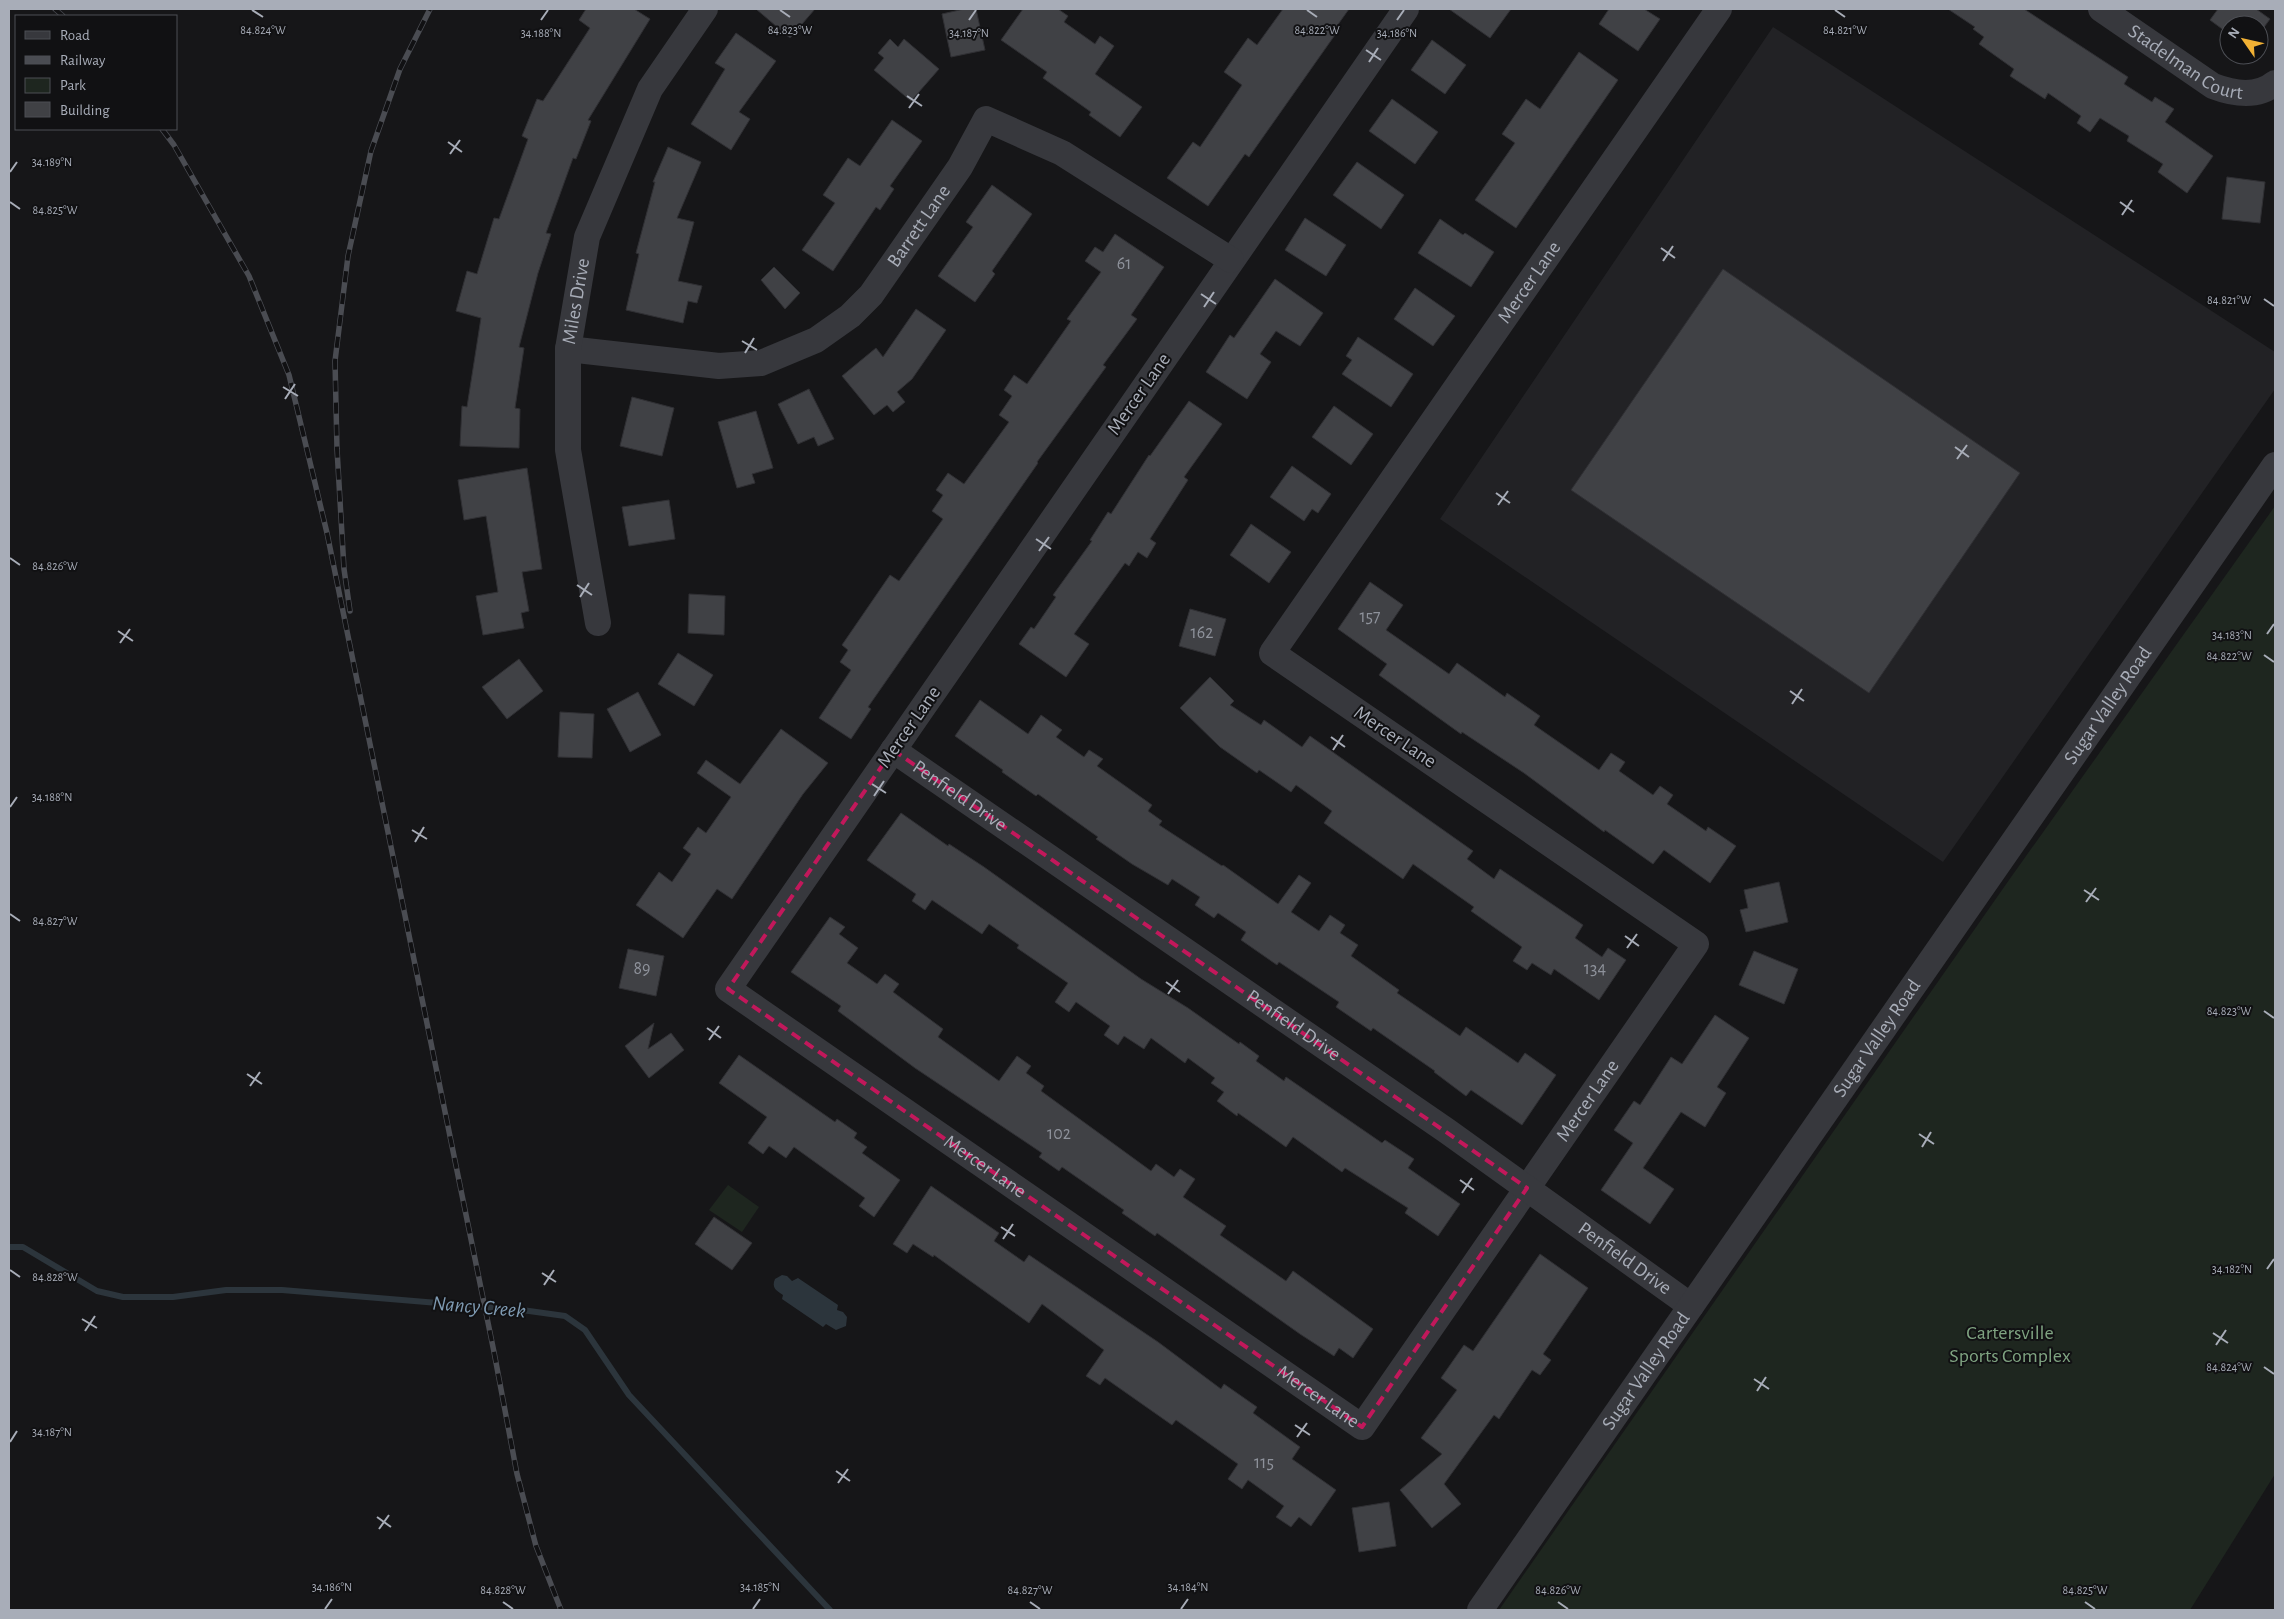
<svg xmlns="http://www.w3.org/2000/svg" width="2284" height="1619" font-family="'Alegreya Sans',sans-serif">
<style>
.built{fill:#222225}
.green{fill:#1e261f}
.water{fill:#2c353c}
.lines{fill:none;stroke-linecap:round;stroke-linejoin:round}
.stream{stroke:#2c353c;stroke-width:6}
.building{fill:#404145;stroke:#303034}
.minor{stroke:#37383d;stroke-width:26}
.rail-casing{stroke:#4a4c52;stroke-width:5.5}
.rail{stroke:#111113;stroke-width:4;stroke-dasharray:11;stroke-linecap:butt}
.marked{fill:none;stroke:#c2185b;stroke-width:4;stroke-dasharray:10 6;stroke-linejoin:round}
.ticks{fill:none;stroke:#a8adb8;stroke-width:2}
.labels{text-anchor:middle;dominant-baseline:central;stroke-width:4;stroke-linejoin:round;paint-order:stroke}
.number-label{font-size:18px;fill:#8e929b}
.street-label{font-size:20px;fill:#a8adb8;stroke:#111113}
.park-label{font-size:20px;fill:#7fa381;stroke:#111113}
.water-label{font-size:21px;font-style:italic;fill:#7f9bb3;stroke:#111113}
.ticks-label{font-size:12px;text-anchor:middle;fill:#a8adb8;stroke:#111113;stroke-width:4;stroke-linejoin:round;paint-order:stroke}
</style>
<rect width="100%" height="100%" fill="#161618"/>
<polygon class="built" points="1773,27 2275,352 2275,389 1943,862 1440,519"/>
<g class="green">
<polygon points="2275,506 2275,1474 2190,1610 1499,1610 2009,880"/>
<polygon points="728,1185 759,1207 742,1232 709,1210"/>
</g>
<path class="water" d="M 782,1275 L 787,1276 L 792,1281 L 798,1278 L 838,1305 L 837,1310 L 843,1312 L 847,1317 L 846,1326 L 836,1330 L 826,1324 L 823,1327 L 782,1299 L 783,1295 C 777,1291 771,1288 775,1279 Z"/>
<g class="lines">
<polyline class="stream" points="9,1247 23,1247 97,1291 123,1297 173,1297 226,1290 282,1290 522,1310 565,1316 585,1330 629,1395 830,1610"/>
</g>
<g class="building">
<polygon points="586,9 634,9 650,19 588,120 591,121 576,159 573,158 546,233 551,234 538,273 519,347 524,348 515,408 520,409 519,448 460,446 462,406 467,407 481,318 456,311 467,271 477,274 494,218 499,219 528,139 522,136 537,99 543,101 590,28 579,20"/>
<polygon points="756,9 815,9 790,38"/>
<polygon points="964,9 976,9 985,50 951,57 942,14"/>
<polygon points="1023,9 1058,9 1068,16 1064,22 1095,44 1100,36 1114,46 1095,74 1142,107 1120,137 1089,115 1091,112 1043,78 1047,72 1001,40"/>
<polygon points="1283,9 1349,9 1334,30 1337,32 1249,157 1245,154 1208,206 1167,178 1193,142 1200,147 1242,85 1224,72 1248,38 1257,45"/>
<polygon points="1449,9 1511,9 1490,38"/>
<polygon points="1609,9 1644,9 1660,19 1638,51 1599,24"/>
<polygon points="1948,9 2024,9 2128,77 2124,84 2152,102 2155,97 2174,109 2165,122 2213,156 2187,193 2158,172 2163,164 2127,141 2129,136 2100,118 2090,132 2077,123 2081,116 2048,93 2045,99 2010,76 2014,69 1979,44 1984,37 1973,29 1975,27"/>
<polygon points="2218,9 2256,9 2270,19 2259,34 2259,25 2229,25 2229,34 2210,20"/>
<polygon points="736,33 776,61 739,112 750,119 731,150 691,124 725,69 715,63"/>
<polygon points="890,39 898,47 904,39 939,69 911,101 874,70 884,58 878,53"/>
<polygon points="1432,40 1466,65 1445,94 1411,70"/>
<polygon points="1579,52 1618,80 1516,228 1475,200 1515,143 1502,134 1526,99 1540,109"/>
<polygon points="1392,99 1438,132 1415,164 1369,131"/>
<polygon points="892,120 922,141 890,186 894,189 880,210 876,207 833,271 802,250 835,203 823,195 848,158 860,166"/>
<polygon points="668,147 701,162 677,218 694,222 678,281 702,286 697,303 688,301 683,323 626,310 639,254 636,253 655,182 653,182"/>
<polygon points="1357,162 1404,195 1381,229 1333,195"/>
<polygon points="2227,177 2265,182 2260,223 2222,219"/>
<polygon points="992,185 1032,214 992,271 995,274 975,302 938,276 973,227 966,222"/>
<polygon points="1305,218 1346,245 1326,276 1285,250"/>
<polygon points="1440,219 1463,235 1465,233 1494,252 1471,287 1418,253"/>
<polygon points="1115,234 1164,267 1131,315 1137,319 1103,365 1106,367 1037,462 1038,463 868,707 871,709 851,739 819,718 851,670 840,662 848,650 842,645 890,575 899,581 943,519 932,511 943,495 936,490 948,473 964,484 1009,422 999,415 1012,396 1004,390 1014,375 1027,384 1071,321 1067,319 1101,272 1085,261 1095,247 1103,252"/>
<polygon points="774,267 800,293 785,309 761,280"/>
<polygon points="1723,269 2020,473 1869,693 1571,490"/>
<polygon points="1275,279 1323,313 1300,346 1276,331 1260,354 1271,362 1247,399 1206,372 1230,335 1234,338"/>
<polygon points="1415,288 1455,316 1433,346 1394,319"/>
<polygon points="916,309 946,330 912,379 897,392 905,402 893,412 887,405 874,415 842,376 876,348 883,357"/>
<polygon points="1358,337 1413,374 1391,407 1342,374 1352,360 1346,356"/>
<polygon points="809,389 834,439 818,446 814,437 798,444 778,404"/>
<polygon points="632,397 674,408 662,456 620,446"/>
<polygon points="1189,401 1222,424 1184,477 1188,480 1150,539 1156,543 1147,558 1138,552 1129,566 1125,563 1074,634 1089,644 1066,677 1019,644 1031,627 1034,629 1056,597 1053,595 1092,541 1090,540 1108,512 1111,514 1149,455 1150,456"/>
<polygon points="1334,406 1373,434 1351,465 1312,437"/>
<polygon points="756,411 773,468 752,474 755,483 737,488 718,422"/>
<polygon points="1292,466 1331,494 1318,513 1312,509 1304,521 1270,497"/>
<polygon points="527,468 542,569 522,572 529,611 521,613 524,628 483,635 476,596 498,592 486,516 464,520 458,480"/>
<polygon points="669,500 675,539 629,546 622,507"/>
<polygon points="1251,524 1291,552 1269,583 1230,555"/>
<polygon points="1370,582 1403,605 1386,630 1449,674 1457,663 1505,697 1507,693 1540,716 1534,725 1599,770 1611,753 1625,762 1619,771 1653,795 1660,786 1673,795 1667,804 1706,831 1708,827 1736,846 1710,883 1664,850 1653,864 1605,830 1604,832 1524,773 1462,732 1461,734 1379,675 1387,664 1338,629"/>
<polygon points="689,594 725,596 724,635 688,633"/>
<polygon points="1190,609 1226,619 1215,656 1179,646"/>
<polygon points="678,653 713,675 694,706 658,684"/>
<polygon points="519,659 543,691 507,719 482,687"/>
<polygon points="1210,677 1234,701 1230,705 1261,725 1264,720 1302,747 1310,736 1473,851 1467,859 1494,879 1500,869 1583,925 1575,938 1602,957 1608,948 1626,960 1599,1000 1554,969 1551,975 1532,963 1527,970 1513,961 1522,947 1471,911 1474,907 1413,864 1403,879 1324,823 1332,811 1296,785 1291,792 1259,770 1257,773 1220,747 1180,708"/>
<polygon points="638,692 661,735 630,752 607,709"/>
<polygon points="980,700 1028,734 1041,715 1062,730 1056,737 1084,757 1089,750 1103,759 1097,766 1152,805 1148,811 1162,821 1159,825 1222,866 1223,865 1278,904 1299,875 1311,883 1291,912 1319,931 1330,915 1345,925 1340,933 1358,945 1351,956 1399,990 1397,993 1460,1036 1466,1027 1518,1063 1525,1053 1556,1075 1522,1125 1471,1090 1466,1096 1434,1072 1435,1071 1373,1028 1371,1031 1336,1007 1339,1002 1279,962 1277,965 1241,940 1246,932 1218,913 1214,918 1195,905 1200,897 1172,879 1168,885 1132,864 1096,839 1098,837 1038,794 1036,796 1002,772 1003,770 955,736"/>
<polygon points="560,712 594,714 592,758 558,757"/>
<polygon points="781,729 828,763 803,794 732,899 717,889 683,938 636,905 659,872 672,882 691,854 683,848 698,827 706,833 731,797 697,773 706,760 740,784"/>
<polygon points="901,813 948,846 949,844 984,867 1141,979 1188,1008 1239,1044 1240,1042 1259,1056 1256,1061 1284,1081 1286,1077 1382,1143 1385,1140 1414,1159 1408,1168 1460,1204 1438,1236 1405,1213 1408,1208 1345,1168 1342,1172 1293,1137 1286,1147 1238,1113 1237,1116 1217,1101 1224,1092 1211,1083 1215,1078 1188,1058 1185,1063 1151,1038 1144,1049 1124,1036 1118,1045 1104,1035 1110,1026 1076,1002 1069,1012 1055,1002 1068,983 1017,948 1019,945 989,924 982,934 932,900 925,910 912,901 916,894 867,860"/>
<polygon points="1779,882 1788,922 1746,932 1740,910 1748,908 1744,890"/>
<polygon points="830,917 845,927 839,934 858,948 847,963 877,984 885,974 899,984 893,992 943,1029 938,1037 999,1081 1017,1056 1031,1066 1026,1073 1044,1086 1041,1091 1151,1171 1156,1164 1174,1177 1180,1169 1195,1179 1183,1197 1226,1226 1220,1235 1286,1281 1293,1271 1373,1329 1353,1358 1339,1348 1334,1356 1300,1334 1157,1233 1155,1236 1122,1213 1124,1210 1062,1167 1059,1171 1039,1157 1042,1153 915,1068 838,1011 841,1006 791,972"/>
<polygon points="628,949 664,956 656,996 619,988"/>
<polygon points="1754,951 1798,969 1784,1004 1739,985"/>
<polygon points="1715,1015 1749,1038 1717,1087 1726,1093 1705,1127 1681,1112 1643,1168 1674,1189 1650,1224 1601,1190 1633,1143 1614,1130 1634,1101 1640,1105 1671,1057 1682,1064"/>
<polygon points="654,1023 648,1049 671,1033 684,1050 649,1078 625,1046"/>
<polygon points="739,1055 835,1122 837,1119 857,1133 854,1138 867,1147 862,1153 900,1180 874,1217 859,1206 865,1198 794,1147 786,1158 769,1146 763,1154 748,1143 767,1117 719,1083"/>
<polygon points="931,1186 999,1233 994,1241 1024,1262 1029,1255 1158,1342 1221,1389 1224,1384 1257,1407 1253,1413 1300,1447 1292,1459 1336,1490 1311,1526 1299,1517 1291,1527 1276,1517 1284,1506 1248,1480 1242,1489 1228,1479 1238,1464 1176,1420 1172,1425 1105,1378 1100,1385 1086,1376 1104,1350 1042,1304 1029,1323 934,1255 933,1257 913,1244 907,1253 893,1244"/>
<polygon points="714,1217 752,1243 732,1270 695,1244"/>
<polygon points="1540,1254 1588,1288 1543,1354 1551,1360 1540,1375 1532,1370 1499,1419 1494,1415 1444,1484 1461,1504 1432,1528 1400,1490 1442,1454 1421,1438 1457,1390 1441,1378 1464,1345 1473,1351"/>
<polygon points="1389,1502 1396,1546 1359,1552 1352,1508"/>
</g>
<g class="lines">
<g class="minor">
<path id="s1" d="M 1406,9 L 728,989 L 1362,1427 L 1696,944 L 1272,653 L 1719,9"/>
<path id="s2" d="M 2101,9 L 2213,86 C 2234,94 2257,98 2275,83"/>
<path id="s3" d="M 568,349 L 719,366 L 761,363 L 816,340 L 850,316 L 871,295 L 960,167 L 986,119 L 1062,153 L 1231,260"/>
<path id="s4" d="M 598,623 L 568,450 L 568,349 L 587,237 L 650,89 L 705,9"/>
<path id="s5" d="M 893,750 L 1447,1131 L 1691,1306"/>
<path id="s6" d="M 1480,1610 L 2275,465"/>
</g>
<defs>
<g id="rail">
<polyline points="55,9 63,16"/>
<polyline points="162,129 174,145 249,276 289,375 327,533 494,1352 517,1474 536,1546 561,1610"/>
<polyline points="350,611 344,569 337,449 335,361 348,256 371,151 400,69 430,9"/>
</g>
</defs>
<use href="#rail" class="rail-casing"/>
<use href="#rail" class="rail"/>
</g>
<path class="marked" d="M 893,750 L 1527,1188 L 1362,1427 L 728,989 Z"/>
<path class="ticks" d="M 252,10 L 263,17M 780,10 L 790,17M 1307,10 L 1317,17M 1835,10 L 1845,17M 541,20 L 548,10M 969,20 L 976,10M 1397,20 L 1404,10M 1366,50 L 1381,60M 1369,62 L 1378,48M 907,96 L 922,106M 909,108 L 919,94M 448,142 L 462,152M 450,154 L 460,140M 10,172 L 17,162M 10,202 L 20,209M 2120,202 L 2134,212M 2122,215 L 2132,200M 1661,248 L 1675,258M 1663,261 L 1673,246M 1201,294 L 1216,304M 2264,299 L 2274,306M 1204,307 L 1214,292M 742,341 L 757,350M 745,353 L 754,338M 283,387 L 298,396M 285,399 L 295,384M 1955,447 L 1969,457M 1957,459 L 1967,445M 1496,493 L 1510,503M 1498,505 L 1508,491M 1036,539 L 1051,549M 1039,551 L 1049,537M 10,558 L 20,565M 577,585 L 592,595M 580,597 L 589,583M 118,631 L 133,641M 2267,634 L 2274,624M 120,643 L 130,629M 2264,655 L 2274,662M 1790,691 L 1804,701M 1792,704 L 1802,689M 1331,737 L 1345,747M 1333,750 L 1343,735M 872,784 L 886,793M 874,796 L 884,781M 10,807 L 17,797M 412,830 L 427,839M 415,842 L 424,827M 2084,890 L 2099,900M 2086,902 L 2096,888M 10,914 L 20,921M 1625,936 L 1639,946M 1627,948 L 1637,934M 1166,982 L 1180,992M 1168,994 L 1178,980M 2264,1011 L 2274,1018M 707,1028 L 721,1038M 709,1040 L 719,1026M 247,1074 L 262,1084M 250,1086 L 260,1072M 1919,1134 L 1934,1144M 1922,1147 L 1931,1132M 1460,1180 L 1474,1190M 1462,1193 L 1472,1178M 1001,1227 L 1015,1236M 1003,1239 L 1013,1224M 2267,1269 L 2274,1259M 10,1270 L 20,1277M 542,1273 L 556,1282M 544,1285 L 554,1270M 82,1319 L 97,1328M 85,1331 L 95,1316M 2213,1333 L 2228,1343M 2216,1345 L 2226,1330M 2264,1367 L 2274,1374M 1754,1379 L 1769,1389M 1757,1391 L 1766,1377M 1295,1425 L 1310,1435M 1297,1437 L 1307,1423M 10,1442 L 17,1431M 836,1471 L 850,1481M 838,1483 L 848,1469M 377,1517 L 391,1527M 379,1529 L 389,1515M 503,1602 L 513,1609M 1030,1602 L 1040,1609M 1558,1602 L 1568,1609M 2085,1602 L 2095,1609M 325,1609 L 332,1599M 753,1609 L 760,1599M 1181,1609 L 1188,1599"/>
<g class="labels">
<g class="number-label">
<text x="1124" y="264">61</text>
<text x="1370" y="617">157</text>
<text x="1202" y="633">162</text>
<text x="642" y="969">89</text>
<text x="1595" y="969">134</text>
<text x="1059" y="1134">102</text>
<text x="1264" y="1463">115</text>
</g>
<g class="street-label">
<text stroke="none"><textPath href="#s2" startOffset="101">Stadelman Court</textPath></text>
<text stroke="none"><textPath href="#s3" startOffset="409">Barrett Lane</textPath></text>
<text stroke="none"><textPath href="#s1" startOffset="3515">Mercer Lane</textPath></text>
<text stroke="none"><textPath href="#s4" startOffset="325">Miles Drive</textPath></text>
<text transform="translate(1139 394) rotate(-55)">Mercer Lane</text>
<text stroke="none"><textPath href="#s6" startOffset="1101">Sugar Valley Road</textPath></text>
<text transform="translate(909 727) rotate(-55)">Mercer Lane</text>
<text transform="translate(1395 737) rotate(34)">Mercer Lane</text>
<text stroke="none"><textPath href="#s5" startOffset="81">Penfield Drive</textPath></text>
<text stroke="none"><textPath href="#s5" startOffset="486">Penfield Drive</textPath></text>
<text stroke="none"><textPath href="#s6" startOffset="696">Sugar Valley Road</textPath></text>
<text stroke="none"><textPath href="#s1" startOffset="2359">Mercer Lane</textPath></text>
<text stroke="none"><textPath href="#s1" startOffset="1504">Mercer Lane</textPath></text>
<text stroke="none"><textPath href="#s5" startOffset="891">Penfield Drive</textPath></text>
<text stroke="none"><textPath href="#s6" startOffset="291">Sugar Valley Road</textPath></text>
<text stroke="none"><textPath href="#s1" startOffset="1909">Mercer Lane</textPath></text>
</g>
<g class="park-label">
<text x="2010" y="1333">Cartersville<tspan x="2010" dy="23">Sports Complex</tspan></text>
</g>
<g class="water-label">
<text transform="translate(479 1307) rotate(5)">Nancy Creek</text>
</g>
</g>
<g class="ticks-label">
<text x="263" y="34">84.824°W</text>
<text x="790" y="34">84.823°W</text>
<text x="1317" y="34">84.822°W</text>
<text x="1845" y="34">84.821°W</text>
<text x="541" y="37">34.188°N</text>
<text x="969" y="37">34.187°N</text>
<text x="1397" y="37">34.186°N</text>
<text x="52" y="166">34.189°N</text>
<text x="55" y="214">84.825°W</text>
<text x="2229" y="304">84.821°W</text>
<text x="55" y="570">84.826°W</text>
<text x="2232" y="639">34.183°N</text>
<text x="2229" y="660">84.822°W</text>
<text x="52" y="801">34.188°N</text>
<text x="55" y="925">84.827°W</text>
<text x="2229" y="1015">84.823°W</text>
<text x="2232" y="1273">34.182°N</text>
<text x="55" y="1281">84.828°W</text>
<text x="2229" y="1371">84.824°W</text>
<text x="52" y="1436">34.187°N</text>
<text x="332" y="1591">34.186°N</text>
<text x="760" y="1591">34.185°N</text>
<text x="1188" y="1591">34.184°N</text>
<text x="503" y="1594">84.828°W</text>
<text x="1030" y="1594">84.827°W</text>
<text x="1558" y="1594">84.826°W</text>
<text x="2085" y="1594">84.825°W</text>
</g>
<rect width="2284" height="1619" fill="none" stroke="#a8adb8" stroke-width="20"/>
<rect x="15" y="15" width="162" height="115" fill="#111113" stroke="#4d4f55"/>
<rect x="25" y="31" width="25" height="8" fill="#37383d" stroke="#4d4f55"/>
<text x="60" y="40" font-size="15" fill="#a8adb8">Road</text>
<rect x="25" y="56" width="25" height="8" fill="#4a4c52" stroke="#4d4f55"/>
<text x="60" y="65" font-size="15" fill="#a8adb8">Railway</text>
<rect x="25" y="78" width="25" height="15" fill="#1e261f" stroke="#4d4f55"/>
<text x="60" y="90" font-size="15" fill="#a8adb8">Park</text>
<rect x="25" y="102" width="25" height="15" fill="#404145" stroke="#4d4f55"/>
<text x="60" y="115" font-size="15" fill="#a8adb8">Building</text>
<g transform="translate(2244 40) rotate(304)"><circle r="24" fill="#111113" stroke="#4d4f55"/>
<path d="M0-4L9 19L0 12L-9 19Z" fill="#f2b134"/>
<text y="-8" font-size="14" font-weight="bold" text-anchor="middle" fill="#a8adb8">N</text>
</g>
</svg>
